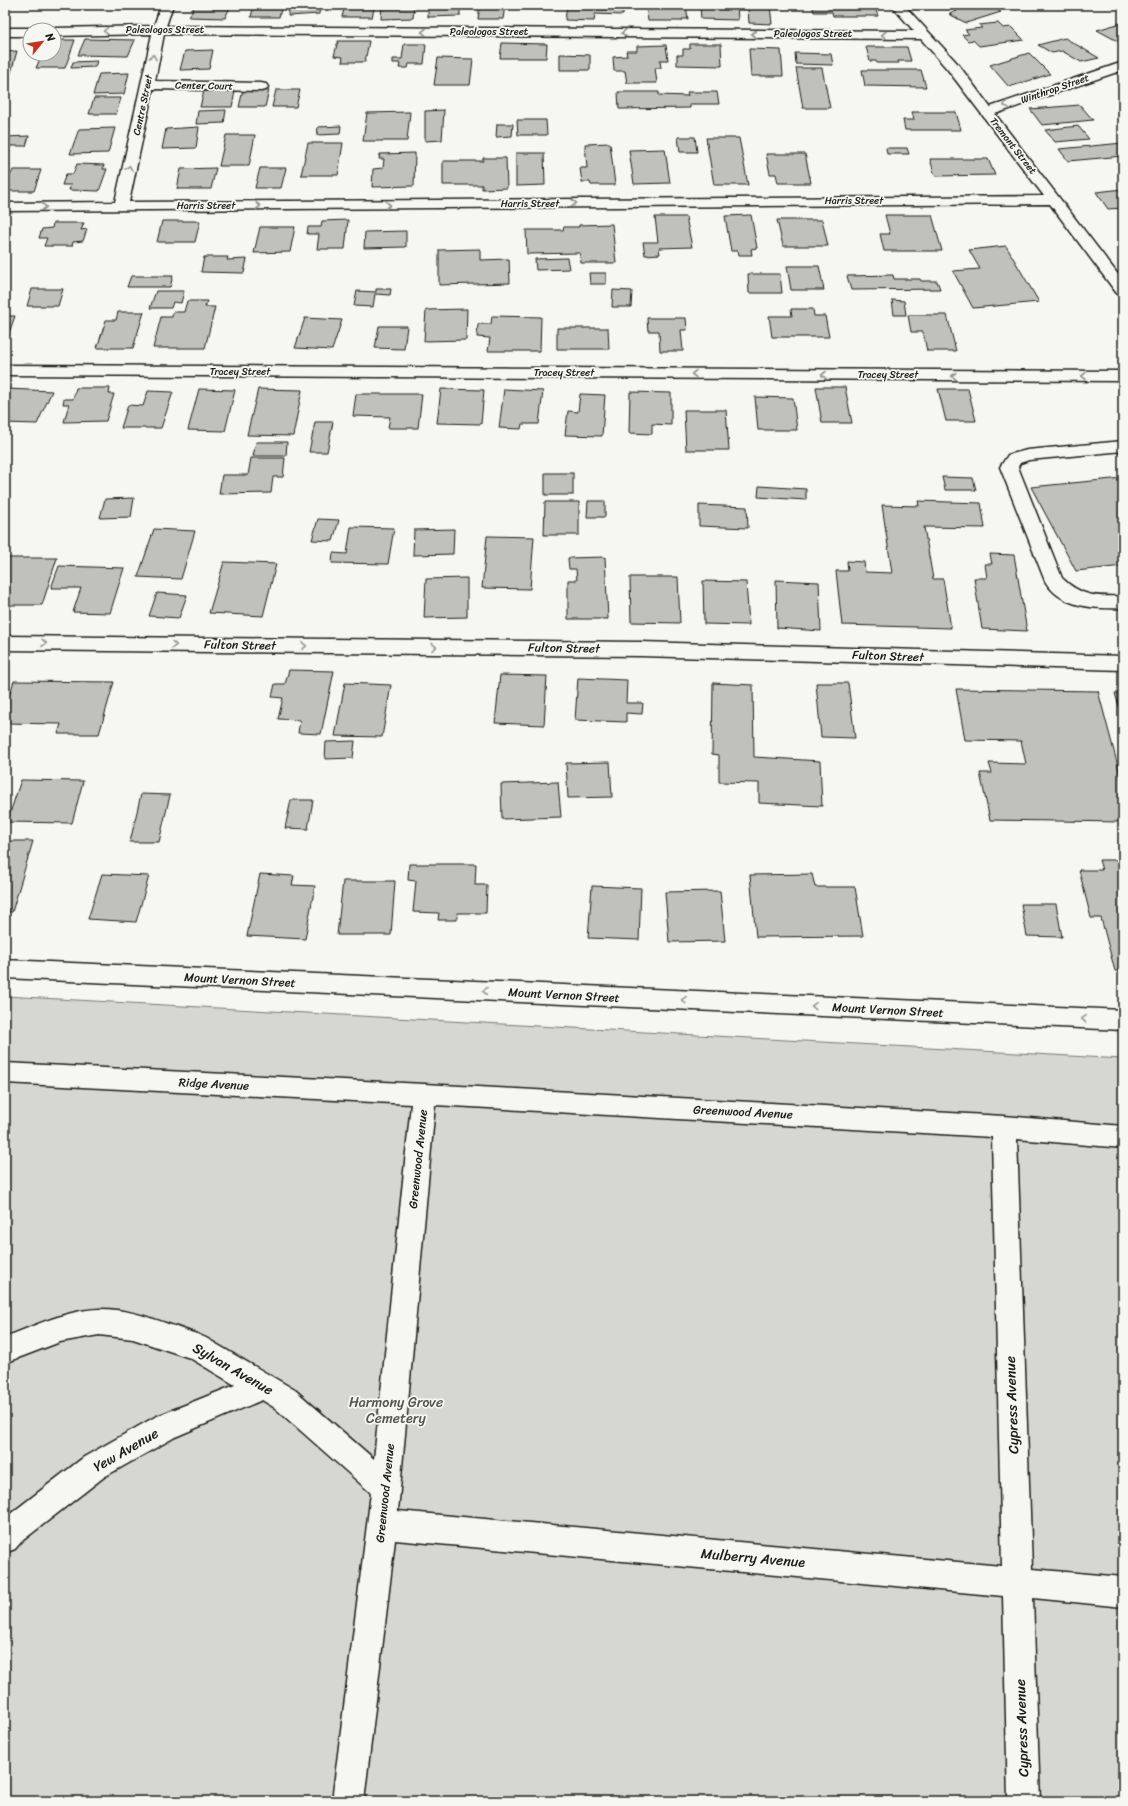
<svg xmlns="http://www.w3.org/2000/svg" width="1128" height="1806" font-family="Sriracha,sans-serif">
<style>
.green{fill:#d6d6d2;stroke:#797977}
.building{fill:#c0c0bd;stroke:#1c1c1c}
.lines{fill:none;stroke-linecap:round;stroke-linejoin:round}
.minor-casing{stroke:#1c1c1c;stroke-width:3}
.minor{fill:#f6f6f2;fill-rule:evenodd}
.oneway{stroke:#949492}
.labels{text-anchor:middle;dominant-baseline:central;stroke-width:3.5;stroke-linejoin:round;paint-order:stroke}
.far-street-label{font-size:10px;fill:#1c1c1c;stroke:#f6f6f2}
.street-label{font-size:12px;fill:#1c1c1c;stroke:#f6f6f2}
.near-street-label{font-size:14px;fill:#1c1c1c;stroke:#f6f6f2}
.near-park-label{font-size:14px;fill:#545453;stroke:#f6f6f2}
</style>
<rect width="100%" height="100%" fill="#f6f6f2"/>
<filter id="ink" filterUnits="userSpaceOnUse"><feTurbulence type="fractalNoise" baseFrequency=".025" numOctaves="2"/><feDisplacementMap in="SourceGraphic" scale="8" xChannelSelector="R" yChannelSelector="G"/><feConvolveMatrix kernelMatrix="1 2 1 2 8 2 1 2 1" color-interpolation-filters="sRGB"/></filter>
<g filter="url(#ink)">
<polygon class="green" points="5,996 1123,1059 1123,1801 5,1801"/>
<g class="building">
<polygon points="195,5 231,5 225,18 189,17"/>
<polygon points="254,5 282,5 279,17 251,17"/>
<polygon points="289,5 320,5 319,14 288,16"/>
<polygon points="345,5 375,5 372,17 342,17"/>
<polygon points="382,5 414,5 413,18 381,19"/>
<polygon points="428,5 460,5 460,16 428,17"/>
<polygon points="480,5 505,5 503,19 478,19"/>
<polygon points="567,5 595,6 594,9 623,10 623,15 595,14 594,21 565,20"/>
<polygon points="646,5 686,5 688,19 682,19 682,21 648,21"/>
<polygon points="712,5 737,5 738,20 701,19 700,6 712,7"/>
<polygon points="742,5 770,5 772,24 749,23 748,9 742,9"/>
<polygon points="812,5 874,5 878,16 833,16 832,12 814,12"/>
<polygon points="980,5 987,5 1001,12 966,23 949,14 957,11 954,10 964,7 968,9"/>
<polygon points="998,23 1003,28 1011,27 1024,40 979,46 973,40 968,41 962,35 969,34 965,30 982,28 979,25"/>
<polygon points="1121,23 1123,24 1123,44 1097,30"/>
<polygon points="1065,38 1099,58 1081,62 1062,51 1052,53 1038,45"/>
<polygon points="85,39 135,40 128,56 78,55"/>
<polygon points="54,40 75,40 65,68 36,68 42,54 54,54"/>
<polygon points="338,41 369,41 365,62 342,62 343,57 334,56"/>
<polygon points="502,43 547,44 546,58 500,58"/>
<polygon points="404,44 426,44 424,64 409,64 408,68 399,68 400,63 393,63 393,59 402,59"/>
<polygon points="690,44 721,44 722,66 677,65 677,55 683,55 683,49 690,49"/>
<polygon points="666,45 668,60 660,60 661,68 655,68 657,83 627,83 625,71 614,71 613,57 627,56 626,51 637,51 637,46"/>
<polygon points="866,47 907,47 911,61 898,61 899,63 877,63 876,61 870,61"/>
<polygon points="749,49 781,50 783,76 751,76"/>
<polygon points="213,50 209,69 180,70 185,51"/>
<polygon points="17,51 9,80 5,80 5,52"/>
<polygon points="795,53 831,54 833,65 796,64"/>
<polygon points="1029,53 1050,74 1009,87 990,65"/>
<polygon points="560,54 590,55 590,70 560,70"/>
<polygon points="438,58 473,59 470,85 434,85"/>
<polygon points="97,61 95,67 71,68 73,62"/>
<polygon points="796,68 822,68 830,108 803,108"/>
<polygon points="862,70 921,70 926,87 865,86"/>
<polygon points="129,73 124,94 93,95 99,74"/>
<polygon points="243,90 269,90 265,107 239,107"/>
<polygon points="276,90 300,90 296,107 272,107"/>
<polygon points="204,91 235,91 232,107 200,107"/>
<polygon points="618,92 659,92 659,95 688,96 687,92 717,92 719,104 690,104 690,108 619,109"/>
<polygon points="94,98 121,98 116,114 89,114"/>
<polygon points="1080,105 1093,120 1042,125 1030,109"/>
<polygon points="226,110 224,123 196,124 198,111"/>
<polygon points="444,110 442,140 425,141 425,111"/>
<polygon points="410,112 407,141 363,141 367,113"/>
<polygon points="912,112 956,112 961,130 905,130 903,120 914,120"/>
<polygon points="517,120 546,120 547,135 518,135"/>
<polygon points="497,124 513,124 512,136 496,137"/>
<polygon points="341,126 340,134 317,135 318,127"/>
<polygon points="1078,126 1089,139 1055,142 1045,130"/>
<polygon points="199,127 196,148 162,149 166,129"/>
<polygon points="115,128 108,153 70,154 79,129"/>
<polygon points="226,135 255,135 249,166 219,166"/>
<polygon points="29,136 26,146 5,146 5,137"/>
<polygon points="678,137 695,137 697,152 680,152"/>
<polygon points="706,138 739,138 748,185 714,185"/>
<polygon points="308,143 343,143 338,175 301,175"/>
<polygon points="610,143 615,185 591,185 590,182 582,182 580,168 587,168 585,144"/>
<polygon points="1123,143 1123,156 1068,161 1059,149"/>
<polygon points="886,148 907,148 909,154 887,154"/>
<polygon points="665,149 670,183 634,184 629,150"/>
<polygon points="415,153 414,186 372,187 373,169 383,168 384,159 379,159 380,154"/>
<polygon points="516,153 544,153 545,185 516,186"/>
<polygon points="766,154 805,154 811,183 778,183 776,174 770,174"/>
<polygon points="483,158 506,158 507,188 482,189 482,185 443,185 443,161 483,161"/>
<polygon points="930,159 988,159 995,175 935,176"/>
<polygon points="77,164 104,165 103,169 107,169 99,191 69,190 71,185 62,185 66,174 73,174"/>
<polygon points="216,168 211,189 177,189 181,169"/>
<polygon points="260,168 286,168 281,188 255,188"/>
<polygon points="13,170 41,170 34,191 5,191 5,176 10,176"/>
<polygon points="1123,189 1123,208 1108,209 1096,192"/>
<polygon points="751,215 757,248 751,249 752,255 739,255 738,251 731,251 725,216"/>
<polygon points="885,215 932,215 942,251 884,251 880,234 890,234"/>
<polygon points="655,217 686,217 692,247 659,248 660,254 645,255 643,242 658,242"/>
<polygon points="348,220 345,249 317,249 319,234 307,234 308,227 321,227 322,221"/>
<polygon points="777,220 822,220 828,246 783,246"/>
<polygon points="162,221 200,221 195,242 157,242"/>
<polygon points="53,223 84,223 81,230 87,229 83,241 73,242 72,246 44,246 47,238 39,238 42,229 52,228"/>
<polygon points="612,224 616,263 581,263 580,253 527,254 526,230 563,230 564,227 579,227 579,225"/>
<polygon points="260,227 295,227 290,252 254,253"/>
<polygon points="406,231 406,247 364,248 365,232"/>
<polygon points="1006,246 1039,302 973,308 953,271 980,269 969,250"/>
<polygon points="480,249 480,260 509,259 510,283 439,285 439,250"/>
<polygon points="204,257 228,257 227,260 247,259 244,273 201,272"/>
<polygon points="567,258 569,269 536,270 535,259"/>
<polygon points="787,266 819,266 824,290 791,290"/>
<polygon points="589,273 606,273 606,284 590,284"/>
<polygon points="748,274 780,274 782,293 749,293"/>
<polygon points="893,275 894,279 920,279 921,281 937,281 940,289 851,290 847,276"/>
<polygon points="131,276 173,276 170,287 127,287"/>
<polygon points="32,289 63,289 58,306 27,306"/>
<polygon points="376,289 391,289 390,295 375,294 373,307 354,306 357,291 376,292"/>
<polygon points="613,290 632,291 631,307 612,307"/>
<polygon points="156,291 184,291 181,303 173,302 171,308 150,308"/>
<polygon points="892,300 904,301 906,315 894,315"/>
<polygon points="187,301 207,301 205,307 215,307 205,348 153,348 161,317 172,317 173,312 184,312"/>
<polygon points="467,309 466,340 424,341 426,310"/>
<polygon points="791,309 813,309 814,316 825,316 829,337 772,337 769,316 792,316"/>
<polygon points="118,312 144,312 133,348 97,348 106,320 116,320"/>
<polygon points="908,315 947,315 956,351 927,351 923,332 911,332"/>
<polygon points="5,316 15,316 5,344"/>
<polygon points="492,316 541,317 540,351 488,351 490,338 477,337 478,324 491,324"/>
<polygon points="305,318 342,320 332,350 295,348"/>
<polygon points="647,318 686,318 687,330 681,330 683,351 660,351 659,331 648,331"/>
<polygon points="379,326 407,326 404,349 375,348"/>
<polygon points="557,328 608,328 609,349 557,349"/>
<polygon points="816,387 845,387 852,423 822,423"/>
<polygon points="76,388 110,388 109,394 114,394 106,421 64,422 69,404 63,404 64,399 73,399"/>
<polygon points="7,389 52,391 37,424 5,423 5,393"/>
<polygon points="199,389 235,390 225,431 188,430"/>
<polygon points="258,389 302,390 293,436 247,435"/>
<polygon points="441,389 484,390 481,424 437,423"/>
<polygon points="504,389 543,391 539,424 522,424 521,429 499,428"/>
<polygon points="938,389 968,389 976,421 946,421"/>
<polygon points="148,391 173,392 161,428 121,428 128,405 143,406"/>
<polygon points="630,392 671,393 671,425 652,424 652,434 629,433"/>
<polygon points="356,394 422,394 418,428 388,428 390,417 353,416"/>
<polygon points="580,394 605,395 602,436 565,435 568,411 578,412"/>
<polygon points="755,397 793,398 797,430 758,430"/>
<polygon points="684,410 726,410 729,450 686,450"/>
<polygon points="315,422 333,422 327,452 309,452"/>
<polygon points="256,442 287,442 286,456 253,456"/>
<polygon points="251,458 285,458 283,477 273,477 271,493 219,494 222,475 248,475"/>
<rect x="545" y="473" width="28" height="22"/>
<polygon points="942,477 973,478 976,490 945,490"/>
<polygon points="1123,478 1123,566 1076,571 1031,487"/>
<polygon points="759,486 806,489 806,500 758,497"/>
<polygon points="134,498 131,517 100,518 105,499"/>
<polygon points="588,501 605,501 605,517 587,517"/>
<polygon points="918,501 981,503 985,528 924,527 933,579 943,579 951,628 842,625 836,571 848,571 847,561 864,562 865,572 892,573 882,505 919,506"/>
<polygon points="545,502 579,502 579,535 544,535"/>
<polygon points="699,505 747,507 748,528 699,526"/>
<polygon points="318,519 339,520 333,541 312,540"/>
<polygon points="351,527 394,528 388,564 332,563 333,553 347,554"/>
<polygon points="154,529 195,531 181,579 138,577"/>
<polygon points="454,529 453,554 413,555 414,530"/>
<polygon points="487,536 534,537 530,589 482,588"/>
<polygon points="990,554 1014,555 1027,631 982,629 974,578 987,578 985,564 992,564"/>
<polygon points="605,557 608,619 568,619 568,580 577,580 576,569 569,569 568,558"/>
<polygon points="7,558 57,558 42,605 5,605 5,563"/>
<polygon points="224,562 276,564 263,616 209,613"/>
<polygon points="59,566 124,568 110,613 73,612 81,588 51,588"/>
<polygon points="630,577 678,577 680,623 631,622"/>
<polygon points="467,578 467,617 424,618 426,579"/>
<polygon points="776,580 819,582 821,631 777,628"/>
<polygon points="703,581 746,582 749,625 704,624"/>
<polygon points="157,593 187,595 179,618 149,616"/>
<polygon points="289,670 334,671 321,734 298,733 300,720 278,719 283,698 272,697 275,684 285,684"/>
<polygon points="500,675 547,676 544,725 495,723"/>
<polygon points="578,678 627,680 626,703 643,703 642,714 626,713 626,722 575,720"/>
<polygon points="14,681 114,682 99,734 58,734 61,724 5,723 5,709"/>
<polygon points="345,683 391,685 382,737 335,736"/>
<polygon points="713,683 753,685 754,757 820,761 822,806 759,803 759,783 719,782 719,755 712,754"/>
<polygon points="816,683 848,683 855,738 821,737"/>
<polygon points="956,689 1098,691 1123,785 1123,822 990,820 980,773 992,773 989,763 1026,764 1021,741 965,740"/>
<polygon points="1115,693 1123,693 1123,720"/>
<polygon points="355,741 353,758 325,759 326,742"/>
<polygon points="610,762 612,797 568,798 566,763"/>
<polygon points="21,780 83,781 72,823 7,822"/>
<polygon points="558,782 561,817 502,819 501,784"/>
<polygon points="141,794 170,795 159,842 130,842"/>
<polygon points="291,800 313,800 308,829 285,828"/>
<polygon points="5,841 33,841 12,912 5,912"/>
<polygon points="1099,860 1123,860 1123,971 1115,971 1101,918 1091,918 1079,870 1102,870"/>
<polygon points="409,864 476,864 475,885 487,885 486,913 458,913 457,920 438,920 439,913 413,912 416,881 408,880"/>
<polygon points="102,874 149,876 136,922 88,919"/>
<polygon points="260,874 294,876 292,885 315,886 305,939 247,936"/>
<polygon points="812,874 815,887 855,887 863,936 756,937 750,875"/>
<polygon points="343,881 395,881 391,935 337,935"/>
<polygon points="592,886 641,888 639,940 588,938"/>
<polygon points="720,891 725,941 669,942 665,892"/>
<polygon points="1021,904 1056,904 1062,937 1027,936"/>
</g>
<g class="lines">
<defs>
<g id="minor">
<path d="M 161,5 L 173,5 L 166,26 L 914,31 L 891,5 L 904,5 L 958,64 L 990,107 L 1123,62 L 1123,70 L 995,114 L 1123,281 L 1123,297 L 1118,295 L 1050,204 L 5,211 L 5,203 L 115,202 L 152,34 L 54,36 L 54,30 L 49,30 L 54,28 L 154,26 ZM 164,34 L 921,39 L 948,70 L 1044,196 L 129,202 L 153,89 L 261,91 L 266,90 L 268,87 L 266,84 L 261,83 L 155,81 Z"/>
<polygon points="5,28 30,28 35,30 30,30 30,36 5,36"/>
<polygon points="5,365 1123,371 1123,381 5,375"/>
<path d="M 1123,441 L 1123,451 L 1029,460 L 1020,463 L 1018,467 L 1062,578 C 1082,597 1097,597 1123,596 L 1123,608 C 1095,609 1061,608 1045,581 L 1000,467 L 1008,455 L 1027,450 Z"/>
<polygon points="5,636 641,642 1123,656 1123,670 641,656 5,650"/>
<polygon points="5,960 1123,1010 1123,1030 5,978"/>
<path d="M 5,1063 L 424,1084 L 1004,1116 L 1123,1126 L 1123,1148 L 1017,1139 L 1032,1569 L 1123,1577 L 1123,1607 L 1033,1598 L 1040,1801 L 1008,1801 L 1003,1596 L 395,1540 L 364,1801 L 332,1801 L 371,1493 L 275,1408 L 262,1400 L 175,1437 L 104,1477 L 22,1541 L 15,1549 L 5,1553 L 5,1518 L 84,1457 L 155,1417 L 235,1385 L 190,1358 L 133,1339 L 99,1335 L 60,1342 L 5,1363 L 5,1337 C 34,1326 67,1310 99,1309 C 132,1308 166,1324 197,1334 L 206,1338 L 295,1390 L 374,1459 L 411,1104 L 5,1083 ZM 435,1105 L 992,1137 L 1002,1566 L 398,1511 Z"/>
</g>
</defs>
<use href="#minor" class="minor-casing"/>
<use href="#minor" class="minor"/>
</g>
<defs><path id="oneway-chevron" d="M-2-3.5L2.5 0L-2 3.5" fill="none" stroke-width="1.6" stroke-linecap="round" stroke-linejoin="round"/></defs>
<g class="oneway">
<use href="#oneway-chevron" transform="translate(106 31) rotate(179)"/>
<use href="#oneway-chevron" transform="translate(424 32) rotate(-180)"/>
<use href="#oneway-chevron" transform="translate(624 33) rotate(-180)"/>
<use href="#oneway-chevron" transform="translate(754 34) rotate(-180)"/>
<use href="#oneway-chevron" transform="translate(884 35) rotate(-180)"/>
<use href="#oneway-chevron" transform="translate(153 57) rotate(-78)"/>
<use href="#oneway-chevron" transform="translate(1006 105) rotate(161)"/>
<use href="#oneway-chevron" transform="translate(129 168) rotate(-78)"/>
<use href="#oneway-chevron" transform="translate(574 203)"/>
<use href="#oneway-chevron" transform="translate(388 205)"/>
<use href="#oneway-chevron" transform="translate(258 206)"/>
<use href="#oneway-chevron" transform="translate(44 207)"/>
<use href="#oneway-chevron" transform="translate(694 374) rotate(-180)"/>
<use href="#oneway-chevron" transform="translate(824 375) rotate(-180)"/>
<use href="#oneway-chevron" transform="translate(954 376) rotate(-180)"/>
<use href="#oneway-chevron" transform="translate(1084 376) rotate(-180)"/>
<use href="#oneway-chevron" transform="translate(44 643) rotate(1)"/>
<use href="#oneway-chevron" transform="translate(174 645) rotate(1)"/>
<use href="#oneway-chevron" transform="translate(304 646) rotate(1)"/>
<use href="#oneway-chevron" transform="translate(434 647) rotate(1)"/>
<use href="#oneway-chevron" transform="translate(485 991) rotate(-177)"/>
<use href="#oneway-chevron" transform="translate(684 1000) rotate(-177)"/>
<use href="#oneway-chevron" transform="translate(814 1006) rotate(-177)"/>
<use href="#oneway-chevron" transform="translate(1084 1019) rotate(-177)"/>
</g>
</g>
<g class="labels">
<g class="far-street-label">
<text x="165" y="30">Paleologos Street</text>
<text x="489" y="32">Paleologos Street</text>
<text x="813" y="34">Paleologos Street</text>
<text transform="translate(204 86) rotate(1)">Center Court</text>
<text transform="translate(1055 89) rotate(-19)">Winthrop Street</text>
<text transform="translate(143 105) rotate(-78)">Centre Street</text>
<text transform="translate(1013 146) rotate(52)">Tremont Street</text>
<text x="854" y="201">Harris Street</text>
<text x="530" y="204">Harris Street</text>
<text x="206" y="206">Harris Street</text>
<text x="240" y="372">Tracey Street</text>
<text x="564" y="373">Tracey Street</text>
<text x="888" y="375">Tracey Street</text>
</g>
<g class="street-label">
<text transform="translate(240 645) rotate(1)">Fulton Street</text>
<text transform="translate(564 648) rotate(1)">Fulton Street</text>
<text transform="translate(888 656) rotate(2)">Fulton Street</text>
<text transform="translate(240 980) rotate(3)">Mount Vernon Street</text>
<text transform="translate(564 995) rotate(3)">Mount Vernon Street</text>
<text transform="translate(888 1010) rotate(3)">Mount Vernon Street</text>
<text transform="translate(214 1084) rotate(3)">Ridge Avenue</text>
<text transform="translate(743 1112) rotate(3)">Greenwood Avenue</text>
<text transform="translate(418 1159) rotate(-84)">Greenwood Avenue</text>
<text transform="translate(385 1493) rotate(-84)">Greenwood Avenue</text>
</g>
<g class="near-street-label">
<text transform="translate(233 1369) rotate(30)">Sylvan Avenue</text>
<text transform="translate(1012 1405) rotate(-92)">Cypress Avenue</text>
<text transform="translate(126 1450) rotate(-30)">Yew Avenue</text>
<text transform="translate(753 1558) rotate(5)">Mulberry Avenue</text>
<text transform="translate(1022 1728) rotate(-92)">Cypress Avenue</text>
</g>
<g class="near-park-label">
<text x="396" y="1402">Harmony Grove<tspan x="396" dy="16">Cemetery</tspan></text>
</g>
</g>
<rect width="1128" height="1806" fill="none" stroke="#f6f6f2" stroke-width="20"/>
<rect x="10" y="10" width="1108" height="1786" fill="none" stroke="#1c1c1c" stroke-width="1.5" filter="url(#ink)"/>
<g transform="translate(42 42) rotate(60)"><circle r="19" fill="#f6f6f2" stroke="#9f9f9c"/>
<path d="M0-3L7 15L0 10L-7 15Z" fill="#c8321e"/>
<text y="-6" font-size="11" font-weight="bold" text-anchor="middle" fill="#1c1c1c">N</text>
</g>
</svg>
